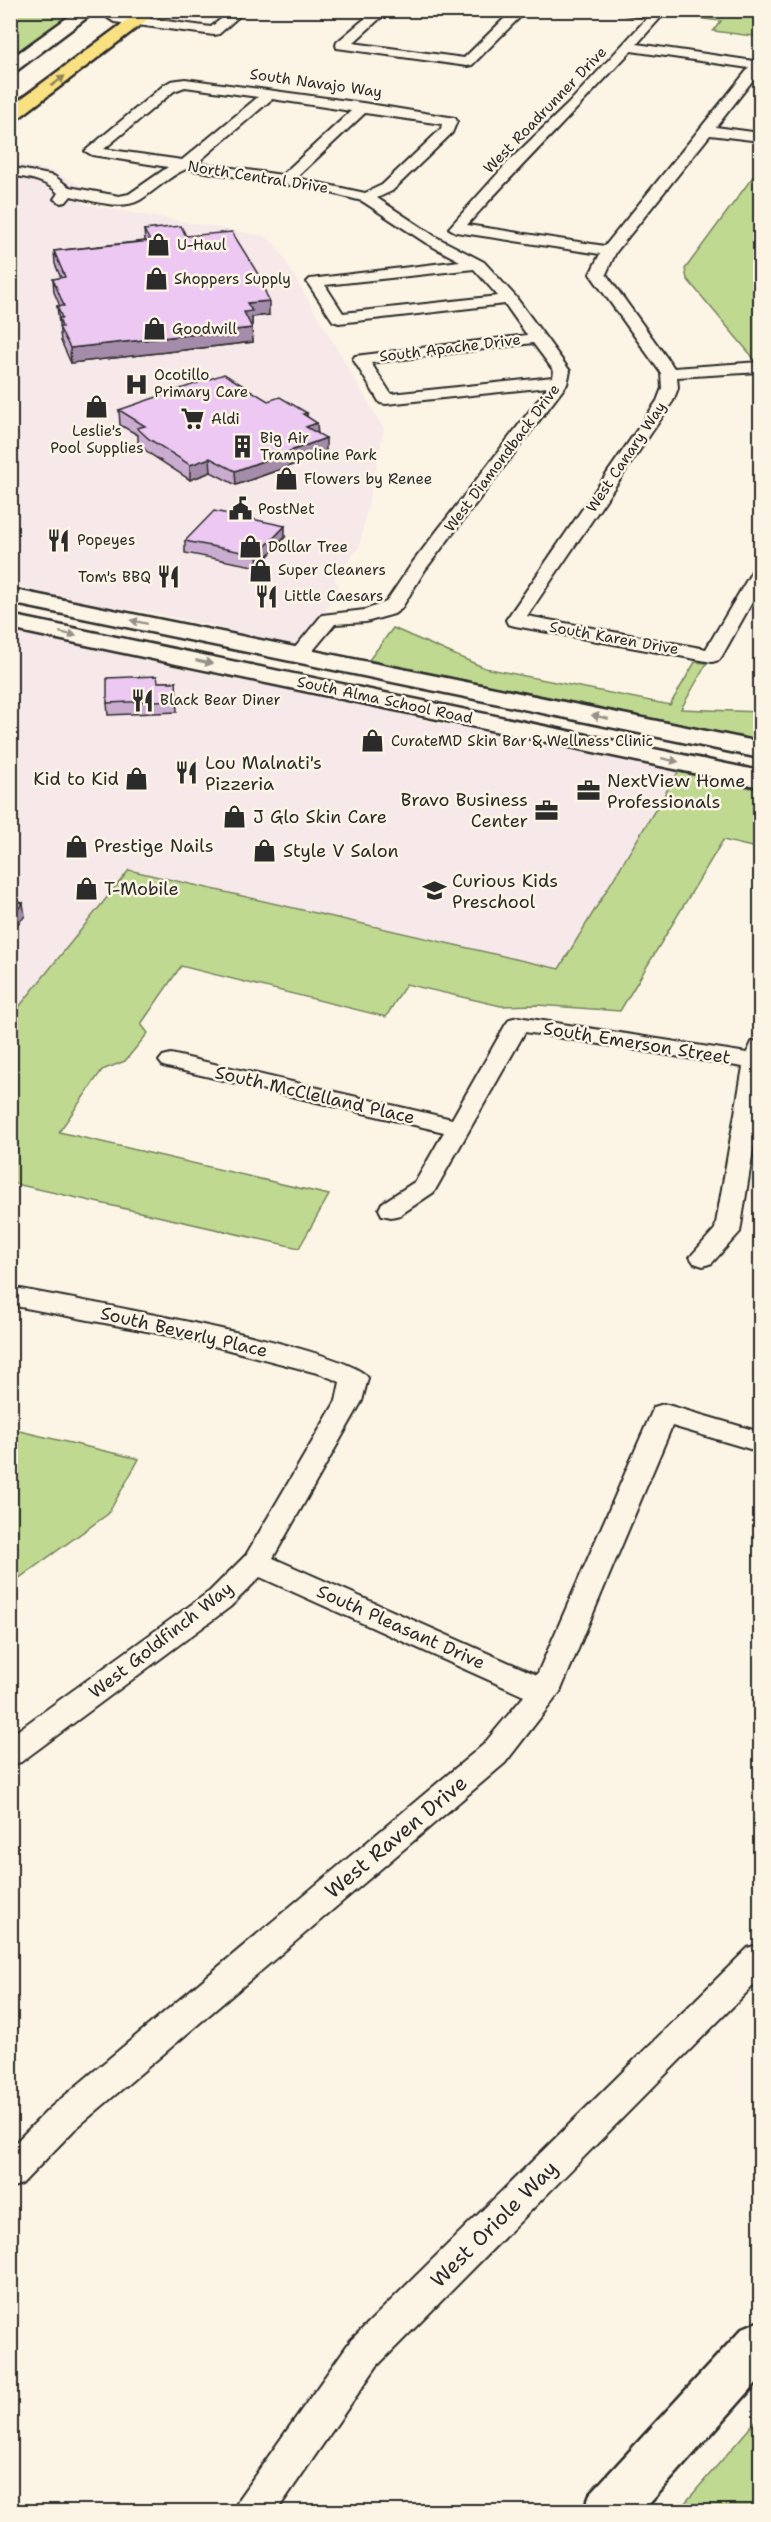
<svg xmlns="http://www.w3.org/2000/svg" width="771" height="2522" font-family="'Shantell Sans',sans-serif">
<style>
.built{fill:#f7e8e9}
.green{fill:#bfd990;stroke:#75825e;stroke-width:1.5}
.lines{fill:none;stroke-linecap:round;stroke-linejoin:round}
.minor-casing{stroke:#2b2b2b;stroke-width:4}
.tertiary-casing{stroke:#2b2b2b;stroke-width:5}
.secondary-casing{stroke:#2b2b2b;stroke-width:5}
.primary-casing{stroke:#2b2b2b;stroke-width:5}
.minor{fill:#fcf5e5;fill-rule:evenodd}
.tertiary{fill:#fcf5e5;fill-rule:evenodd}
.secondary{fill:#fcf5e5;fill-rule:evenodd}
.primary{fill:#f9e181;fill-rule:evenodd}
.wall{fill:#cbacd1;stroke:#2b2b2b;stroke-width:1.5}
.shaded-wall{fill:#a58caa;stroke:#2b2b2b;stroke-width:1.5}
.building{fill:#ecc8f3;stroke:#2b2b2b;stroke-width:1.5}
.oneway{fill:#928656}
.oneway2{fill:#949088}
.labels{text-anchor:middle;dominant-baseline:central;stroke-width:5;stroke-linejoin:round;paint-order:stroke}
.far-street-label{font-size:15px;fill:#2b2b2b;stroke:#fcf5e5}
.far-poi-label{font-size:15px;fill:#2b2b2b;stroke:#fcf5e5;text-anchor:start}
.poi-label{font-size:18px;fill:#2b2b2b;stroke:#fcf5e5;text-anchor:start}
.street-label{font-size:18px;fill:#2b2b2b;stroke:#fcf5e5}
.near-street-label{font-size:21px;fill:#2b2b2b;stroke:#fcf5e5}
</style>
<rect width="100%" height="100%" fill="#fcf5e5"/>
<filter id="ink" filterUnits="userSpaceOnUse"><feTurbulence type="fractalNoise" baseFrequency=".0167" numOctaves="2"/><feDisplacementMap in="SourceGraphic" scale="12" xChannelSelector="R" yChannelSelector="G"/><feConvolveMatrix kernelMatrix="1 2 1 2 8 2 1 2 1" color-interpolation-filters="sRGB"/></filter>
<g filter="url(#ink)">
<g class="built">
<polygon points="10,162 55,172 85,188 82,204 265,236 276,245 384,429 359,547 334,579 339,586 321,618 298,647 255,639 214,626 144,611 89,605 11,584"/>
<polygon points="11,629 233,680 280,685 441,724 509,734 679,769 559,969 130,870 11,1017"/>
</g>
<g class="green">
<polygon points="11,10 75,10 75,11 11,57"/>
<polygon points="741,10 760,13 760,37 713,31 721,21 663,14 652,11"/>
<polygon points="760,167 760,361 756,361 687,279 685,269"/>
<polygon points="393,628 485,668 670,705 695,662 707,663 681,709 760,712 760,741 369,660"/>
<polygon points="678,772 760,790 760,849 723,840 620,1011 537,1005 501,1006 406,984 386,1017 181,966 141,1024 148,1033 125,1061 102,1070 59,1132 329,1195 299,1248 11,1183 11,1017 129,870 559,969"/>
<polygon points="11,1429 139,1459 108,1514 11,1584"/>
<polygon points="760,2416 760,2511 678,2511"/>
</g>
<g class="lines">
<defs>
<g id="minor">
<polygon points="232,10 246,10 219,34 214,35 114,22 108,18 114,14 211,27"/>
<polygon points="375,10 389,10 353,43 464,58 513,10 527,10 472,65 467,66 337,48 336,45 337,42"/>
<path d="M 619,10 L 652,10 L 663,15 L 637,44 L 754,61 L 760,59 L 760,71 L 716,127 L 760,133 L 760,141 L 710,135 L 616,252 L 606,274 L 674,368 L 760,362 L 760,372 L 677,377 L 678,388 L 673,401 L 527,616 L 706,649 L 751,573 L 753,569 L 760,568 L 760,588 L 722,656 L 719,660 L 712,662 L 515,626 L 508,624 L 506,620 L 657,401 L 662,388 L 661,373 L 590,274 L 600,254 L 456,232 L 449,228 L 509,161 L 568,104 L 648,17 L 625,14 ZM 631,51 L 749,68 L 605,246 L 467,225 C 520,166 577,110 631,51 Z"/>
<path d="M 185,79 L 363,103 L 455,118 L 457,121 L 452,133 L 392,191 L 377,198 L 436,237 L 484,262 L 515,296 L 570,371 L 567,384 L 425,570 L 401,609 L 394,614 L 366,622 L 335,624 L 306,659 L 292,659 L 289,655 L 322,615 L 365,610 L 386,602 L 413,562 L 548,387 L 386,404 L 380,403 L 353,359 L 355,356 L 527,335 L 505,304 L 339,323 L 333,321 L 307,282 L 310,279 L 460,261 L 426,243 L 362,201 L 316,189 L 186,169 C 168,177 156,190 140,200 C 121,211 90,200 71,196 L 66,202 L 61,203 L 54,199 L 58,193 C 46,180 28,178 10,175 L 10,167 L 54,176 L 69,187 L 119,196 L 129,194 L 168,167 L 92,155 L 85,151 L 164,85 L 171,81 ZM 185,87 L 258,97 L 182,160 L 104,149 L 174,91 ZM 272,99 L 351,111 L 282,175 L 197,163 ZM 365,113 L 442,124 L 441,129 L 382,185 L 365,193 L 296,178 ZM 474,269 L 498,296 L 343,313 L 325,285 ZM 533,343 L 554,371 L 553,377 L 391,394 L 371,363 Z"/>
<polygon points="518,1017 747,1053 752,1042 760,1040 760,1106 740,1232 712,1263 703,1266 694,1263 690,1257 715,1229 743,1067 525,1032 434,1192 400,1215 391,1217 382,1215 379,1209 382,1203 416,1181 444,1132 171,1068 163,1066 159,1061 163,1056 171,1054 452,1119 506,1024 510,1019"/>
<path d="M 10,1287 C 61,1297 350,1347 368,1378 L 362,1401 L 273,1558 L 537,1675 L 654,1407 L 664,1404 L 760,1432 L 760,1452 L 672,1426 L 560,1692 L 505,1763 L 74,2130 L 22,2184 L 10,2188 L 10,2148 L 50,2108 L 483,1745 L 524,1696 L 260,1577 L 230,1607 L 21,1762 L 10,1765 L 10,1736 L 210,1591 L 246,1555 L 336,1401 L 340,1382 L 321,1374 L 183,1338 L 10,1305 Z"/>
<polygon points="760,1944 760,1979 377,2366 276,2512 234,2512 239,2498 351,2340 748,1948"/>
</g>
<g id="tertiary">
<polygon points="78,10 97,10 16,71 10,72 10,59"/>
<polygon points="760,2321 760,2379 642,2512 583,2512 590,2494 743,2328"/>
</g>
<g id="secondary">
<polygon points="10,589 760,742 760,758 10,603"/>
<polygon points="10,615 760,771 760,787 10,629"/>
</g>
<polygon id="primary" points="141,10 160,10 16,120 10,121 10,107"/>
</defs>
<use href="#minor" class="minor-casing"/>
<use href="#tertiary" class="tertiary-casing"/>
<use href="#secondary" class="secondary-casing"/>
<use href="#primary" class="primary-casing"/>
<use href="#minor" class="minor"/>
<use href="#tertiary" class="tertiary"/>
<use href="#secondary" class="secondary"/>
<use href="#primary" class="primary"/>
</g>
<g class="wall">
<polygon points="144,230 186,236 269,315 252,317 252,325 251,325 253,342 71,363 61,341 57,306 60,306 54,292 53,279 61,278 55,264 54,251 145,241"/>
<polygon points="268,401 307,417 318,433 326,453 236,485 211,472 190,480 150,454 138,443 138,435 120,425 119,410"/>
<polygon points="285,537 258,567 185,553 185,541"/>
<polygon points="158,682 176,682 177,712 108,715 107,703"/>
</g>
<g class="shaded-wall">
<polygon points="269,301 269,315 252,317 252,325 245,326 244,312 247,303"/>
<polygon points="252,328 253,342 71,363 70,348"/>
<polygon points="307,413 308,426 317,423 318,437 307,441 303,414"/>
<polygon points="326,438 326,453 236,485 235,471"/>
<polygon points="210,458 211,472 190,480 190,465"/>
<polygon points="285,526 285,537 258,567 257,555"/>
<polygon points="23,903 25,916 10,932 10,918"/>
</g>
<g class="building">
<polygon points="181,226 186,236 232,232 258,274 269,301 247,303 252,311 244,312 252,328 70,348 59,327 62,327 59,318 62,318 57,306 64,306 53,279 65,277 54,251 150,241 144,230"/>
<polygon points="224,374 268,401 280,397 307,413 303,414 317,423 306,427 326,438 235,471 210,458 190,465 149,439 137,428 145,426 119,410"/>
<polygon points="214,511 285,526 257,555 185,541"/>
<polygon points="157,676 158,682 176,682 177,700 107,703 107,678"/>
<polygon points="10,900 23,903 10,918"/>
</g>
<defs><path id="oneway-solid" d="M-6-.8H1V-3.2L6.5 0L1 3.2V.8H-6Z" transform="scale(1.5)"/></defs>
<use class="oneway" href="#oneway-solid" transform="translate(58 81) rotate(-37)"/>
<g class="oneway2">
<use href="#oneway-solid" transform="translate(139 622) rotate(-168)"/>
<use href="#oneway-solid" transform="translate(68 634) rotate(12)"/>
<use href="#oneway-solid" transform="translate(204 662) rotate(12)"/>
<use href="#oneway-solid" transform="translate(600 717) rotate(-168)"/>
<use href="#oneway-solid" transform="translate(670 760) rotate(12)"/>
</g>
</g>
<defs>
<symbol id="shop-bare" viewBox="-9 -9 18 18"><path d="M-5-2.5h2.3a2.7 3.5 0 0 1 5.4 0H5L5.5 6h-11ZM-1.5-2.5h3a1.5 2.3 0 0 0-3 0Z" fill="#2b2b2b" stroke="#fcf5e5" stroke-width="2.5" paint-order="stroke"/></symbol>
<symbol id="hospital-bare" viewBox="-9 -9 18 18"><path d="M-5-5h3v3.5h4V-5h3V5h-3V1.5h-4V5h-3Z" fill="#2b2b2b" stroke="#fcf5e5" stroke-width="2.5" paint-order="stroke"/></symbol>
<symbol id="supermarket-bare" viewBox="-9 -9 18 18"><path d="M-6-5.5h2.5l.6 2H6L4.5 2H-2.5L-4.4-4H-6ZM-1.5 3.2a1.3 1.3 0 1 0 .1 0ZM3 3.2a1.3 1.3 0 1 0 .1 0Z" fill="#2b2b2b" stroke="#fcf5e5" stroke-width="2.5" paint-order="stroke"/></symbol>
<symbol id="building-bare" viewBox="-9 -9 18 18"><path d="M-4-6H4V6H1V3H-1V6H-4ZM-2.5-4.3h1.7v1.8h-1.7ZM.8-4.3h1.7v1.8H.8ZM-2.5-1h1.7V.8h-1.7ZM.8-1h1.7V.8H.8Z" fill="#2b2b2b" stroke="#fcf5e5" stroke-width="2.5" paint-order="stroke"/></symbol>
<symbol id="civic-bare" viewBox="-9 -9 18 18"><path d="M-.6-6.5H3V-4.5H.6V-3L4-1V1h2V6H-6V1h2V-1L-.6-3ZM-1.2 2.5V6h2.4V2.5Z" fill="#2b2b2b" stroke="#fcf5e5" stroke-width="2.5" paint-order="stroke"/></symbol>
<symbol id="restaurant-bare" viewBox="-9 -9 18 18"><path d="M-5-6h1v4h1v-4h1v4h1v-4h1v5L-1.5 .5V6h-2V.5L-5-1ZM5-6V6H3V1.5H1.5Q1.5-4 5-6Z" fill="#2b2b2b" stroke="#fcf5e5" stroke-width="2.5" paint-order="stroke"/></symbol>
<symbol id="office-bare" viewBox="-9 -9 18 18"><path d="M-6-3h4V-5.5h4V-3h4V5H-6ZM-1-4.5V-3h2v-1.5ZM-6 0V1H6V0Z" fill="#2b2b2b" stroke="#fcf5e5" stroke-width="2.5" paint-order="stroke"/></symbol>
<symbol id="school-bare" viewBox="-9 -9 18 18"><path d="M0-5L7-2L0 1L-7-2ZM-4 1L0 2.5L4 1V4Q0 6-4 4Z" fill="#2b2b2b" stroke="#fcf5e5" stroke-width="2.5" paint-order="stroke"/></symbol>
</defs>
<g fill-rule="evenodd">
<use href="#shop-bare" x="142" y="228" width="33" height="33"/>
<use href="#shop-bare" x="140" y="262" width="33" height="33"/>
<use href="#shop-bare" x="138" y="312" width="33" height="33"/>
<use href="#hospital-bare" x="120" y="368" width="33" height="33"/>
<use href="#shop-bare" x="80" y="390" width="33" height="33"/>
<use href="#supermarket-bare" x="176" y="402" width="33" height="33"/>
<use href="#building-bare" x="226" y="430" width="33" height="33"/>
<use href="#shop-bare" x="270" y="462" width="33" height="33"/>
<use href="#civic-bare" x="224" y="492" width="33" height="33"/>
<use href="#restaurant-bare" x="42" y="524" width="33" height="33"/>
<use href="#shop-bare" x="234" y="530" width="33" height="33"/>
<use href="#shop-bare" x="244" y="554" width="33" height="33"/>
<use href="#restaurant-bare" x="152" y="560" width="33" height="33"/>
<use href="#restaurant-bare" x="250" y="580" width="33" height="33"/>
<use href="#restaurant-bare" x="126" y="684" width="33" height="33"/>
<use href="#shop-bare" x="356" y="724" width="33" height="33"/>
<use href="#restaurant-bare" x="170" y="756" width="33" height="33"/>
<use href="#shop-bare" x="120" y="762" width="33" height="33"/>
<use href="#office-bare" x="572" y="774" width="33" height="33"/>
<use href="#office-bare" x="530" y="794" width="33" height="33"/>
<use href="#shop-bare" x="218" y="800" width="33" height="33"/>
<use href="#shop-bare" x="60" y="830" width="33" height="33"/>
<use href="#shop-bare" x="248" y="834" width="33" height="33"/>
<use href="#shop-bare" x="70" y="872" width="33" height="33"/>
<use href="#school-bare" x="418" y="874" width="33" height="33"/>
</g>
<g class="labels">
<g class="far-street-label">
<text transform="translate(316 83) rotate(8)">South Navajo Way</text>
<text transform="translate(545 110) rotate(-46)">West Roadrunner Drive</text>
<text transform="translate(258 177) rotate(9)">North Central Drive</text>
<text transform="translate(450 348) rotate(-7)">South Apache Drive</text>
<text transform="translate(626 457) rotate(-56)">West Canary Way</text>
<text transform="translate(502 458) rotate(-53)">West Diamondback Drive</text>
<text transform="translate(614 638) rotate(10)">South Karen Drive</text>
<text transform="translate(385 700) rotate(12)">South Alma School Road</text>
</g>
<g class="far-poi-label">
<text x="177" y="245">U-Haul</text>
<text x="174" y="279">Shoppers Supply</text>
<text x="172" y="329">Goodwill</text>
<text x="154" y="375">Ocotillo<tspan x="154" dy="17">Primary Care</tspan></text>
<text x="211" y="419">Aldi</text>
<text x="97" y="431" text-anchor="middle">Leslie's<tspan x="97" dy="17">Pool Supplies</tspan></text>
<text x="260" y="438">Big Air<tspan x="260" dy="17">Trampoline Park</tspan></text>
<text x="304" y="479">Flowers by Renee</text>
<text x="258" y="509">PostNet</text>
<text x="77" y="540">Popeyes</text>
<text x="268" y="547">Dollar Tree</text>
<text x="278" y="570">Super Cleaners</text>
<text x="151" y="577" text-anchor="end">Tom's BBQ</text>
<text x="284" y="596">Little Caesars</text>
<text x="160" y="700">Black Bear Diner</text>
<text x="391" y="741">CurateMD Skin Bar &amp; Wellness Clinic</text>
</g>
<g class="poi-label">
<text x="205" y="763">Lou Malnati's<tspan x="205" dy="21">Pizzeria</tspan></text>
<text x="119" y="779" text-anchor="end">Kid to Kid</text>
<text x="607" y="781">NextView Home<tspan x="607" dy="21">Professionals</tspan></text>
<text x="528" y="800" text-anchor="end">Bravo Business<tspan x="528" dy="21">Center</tspan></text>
<text x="253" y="817">J Glo Skin Care</text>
<text x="94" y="846">Prestige Nails</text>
<text x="283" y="851">Style V Salon</text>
<text x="452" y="881">Curious Kids<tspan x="452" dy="21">Preschool</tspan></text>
<text x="104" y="889">T-Mobile</text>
</g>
<g class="street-label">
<text transform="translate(637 1043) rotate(9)">South Emerson Street</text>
<text transform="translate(315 1095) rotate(13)">South McClelland Place</text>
<text transform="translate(184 1332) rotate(13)">South Beverly Place</text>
<text transform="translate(401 1627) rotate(24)">South Pleasant Drive</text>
<text transform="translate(161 1640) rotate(-38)">West Goldfinch Way</text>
</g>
<g class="near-street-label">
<text transform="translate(396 1837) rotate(-40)">West Raven Drive</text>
<text transform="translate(494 2224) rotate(-45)">West Oriole Way</text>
</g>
</g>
<rect width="771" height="2522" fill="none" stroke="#fcf5e5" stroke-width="36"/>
<rect x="18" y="18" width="735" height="2486" fill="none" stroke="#2b2b2b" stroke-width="2" filter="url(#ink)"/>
</svg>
